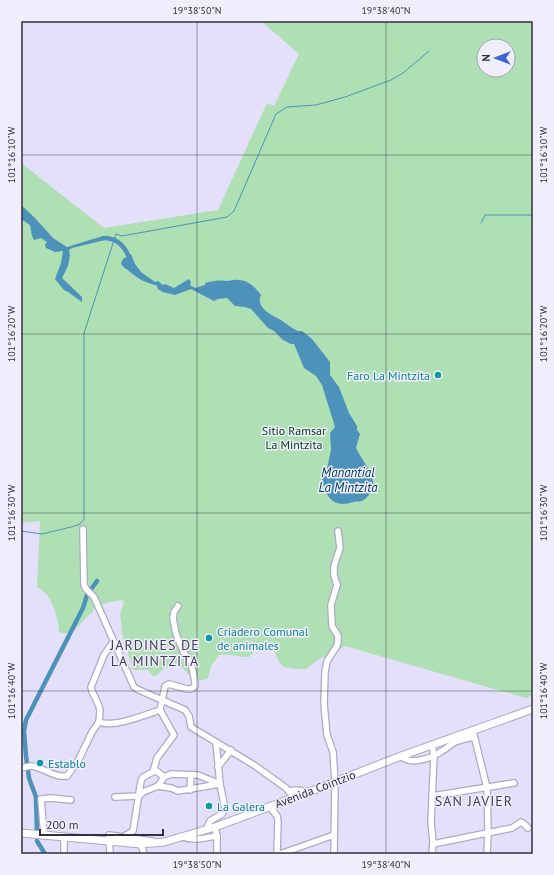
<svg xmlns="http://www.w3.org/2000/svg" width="554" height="875" font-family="'PT Sans',sans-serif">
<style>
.green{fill:#aee0b3;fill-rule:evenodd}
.water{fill:#4d92ba}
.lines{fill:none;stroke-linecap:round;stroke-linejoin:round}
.stream{stroke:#4d92ba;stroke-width:1}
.canal{stroke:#4d92ba;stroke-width:4.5}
.minor-casing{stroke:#aea8c8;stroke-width:8}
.major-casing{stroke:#aea8c8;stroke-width:9}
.minor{stroke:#fff;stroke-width:5.5}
.major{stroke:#fff;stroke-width:7}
.ticks{fill:none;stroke:#32303d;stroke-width:1;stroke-opacity:0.45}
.culture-dot{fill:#0f9aa8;stroke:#f0eefc;stroke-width:1.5}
.labels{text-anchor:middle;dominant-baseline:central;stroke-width:3;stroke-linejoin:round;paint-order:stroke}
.culture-label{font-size:12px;fill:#0d838f;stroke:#f0eefc;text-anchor:start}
.park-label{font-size:12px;fill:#004113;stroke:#f0eefc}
.street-label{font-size:12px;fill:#32303d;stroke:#f0eefc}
.water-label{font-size:13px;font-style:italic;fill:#04405c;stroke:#f0eefc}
.quarter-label{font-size:14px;letter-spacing:1px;fill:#433d59;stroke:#f0eefc}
.neatline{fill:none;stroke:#32303d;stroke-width:1.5}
.ticks-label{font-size:10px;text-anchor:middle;fill:#32303d}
</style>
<rect width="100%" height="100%" fill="#e4dffa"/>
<path class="green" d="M 261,21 L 533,21 L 533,695 L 526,698 L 345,646 L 319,659 L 306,669 L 296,669 L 284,667 L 279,662 L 277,657 L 271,645 L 257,645 L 255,651 L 249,657 C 239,657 229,653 219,655 L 211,666 L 208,678 C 197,685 187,673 180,665 C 170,666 163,667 156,676 L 153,676 L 148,670 L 133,670 L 122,633 L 120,614 L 124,602 L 122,600 L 110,602 L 96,606 C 93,612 90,614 86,618 C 78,626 72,637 59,632 C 59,621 53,601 45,593 C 43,591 40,589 37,587 L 40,521 L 21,523 L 21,163 L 104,228 L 218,210 L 267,103 L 274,106 L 299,54 ZM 484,46 L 508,46 L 508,70 L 484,70 Z"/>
<g class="water">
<path d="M 21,205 L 34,217 L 53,238 L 67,247 L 103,236 L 105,240 L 72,248 L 69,250 C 72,259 66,271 62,278 L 82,297 L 82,302 L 68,292 L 64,290 L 55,279 L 61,263 L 63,251 L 55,252 L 46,248 L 45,245 L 47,242 L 41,238 L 34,240 L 32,236 L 30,225 L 21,219 Z"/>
<path d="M 131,254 L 135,264 L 141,272 L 155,282 L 158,281 L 163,285 L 165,284 L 174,288 L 189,279 L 191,282 L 190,285 L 195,288 L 205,285 L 205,283 C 213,281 218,280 226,281 C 230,281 234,279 239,280 C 248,280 256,288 261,295 C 255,308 272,315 281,320 C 285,323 289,326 294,329 L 298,331 L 302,331 L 312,339 L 330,362 L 330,375 L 339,387 L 349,413 L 357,426 L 357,430 L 360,434 L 356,448 C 361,459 370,468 373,481 C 374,488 369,498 362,501 C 359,502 356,501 353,502 C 336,508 327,500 323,483 C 322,477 322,473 327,469 L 331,450 L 330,433 L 335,427 L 322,385 L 316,376 L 304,368 L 294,344 L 291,344 L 283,340 L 274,331 L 268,328 L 251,309 L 245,307 L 235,306 L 227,298 L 218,299 L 214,301 L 191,289 L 175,295 L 163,292 L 158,289 L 156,285 C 145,283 139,279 130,272 C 126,268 123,268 121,263 L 123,259 Z"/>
</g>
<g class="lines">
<g class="stream">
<polyline points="481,223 485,215 533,215"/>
<polyline points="21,531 42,534 71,527 80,524 84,519 84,333 116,234 122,236 227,217 234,211 276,114 287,107 316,105 345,97 391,80 403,73 429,51"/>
</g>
<g class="canal">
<path d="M 104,238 C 116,238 123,244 128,255"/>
<polyline points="37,834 36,797 29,778 26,756 24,731 26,720 83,608 87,595 97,581"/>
<polyline points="37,841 45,854"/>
</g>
<defs>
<g id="minor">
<polyline points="83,529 84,585 86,589 94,597 134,687 139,690 185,710 189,716 191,727 254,765 286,788 294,798"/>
<path d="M 99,722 C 113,728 145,715 160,710"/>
<polyline points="473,731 487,788 488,832 487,854"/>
<polyline points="432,745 434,755 431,822 433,842 432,854"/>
<path d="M 401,756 C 410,766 432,758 442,751 C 447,748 450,745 455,742 C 461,740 468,738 474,737"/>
<polyline points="218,767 231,750"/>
<path d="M 21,768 C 24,768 28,766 31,766 C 44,767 53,778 67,776 L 78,761 L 92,732 L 99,722 L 100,711 L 99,706 L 92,691 L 91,687 L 104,655 L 113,642"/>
<polyline points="154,769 164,777"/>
<polyline points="158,786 171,788 178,791 220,784"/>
<polyline points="190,790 191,775"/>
<polyline points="289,791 296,790 308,792"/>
<polyline points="432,796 514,783"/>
<polyline points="115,797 139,796 143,792 158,786 164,777 171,774 198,775 220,784"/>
<polyline points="270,807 277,816 278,821 277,854"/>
<polyline points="215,827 217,836 217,854"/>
<polyline points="206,830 210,821 222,814 225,809 220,784 216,742"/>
<polyline points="44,836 41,799 51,798 71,800"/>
<polyline points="64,837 64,854"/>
<polyline points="123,837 133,831 141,781 143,777 153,772 157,758 174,735 160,710 165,686 169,684 187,689 191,689 195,686 195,682 191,662 184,653 176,634 173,618 174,612 178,606"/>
<path d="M 182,837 C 194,841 205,838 217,836"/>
<polyline points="141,844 144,854"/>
<polyline points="433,844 512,828 521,822 524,824 528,828"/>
<polyline points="110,854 109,835 152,841"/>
<polyline points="280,854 334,835"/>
<polyline points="334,854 335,781 333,752 327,735 324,704 325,672 327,661 337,646 338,641 338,636 332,626 331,605 337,585 334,575 334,566 340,548 338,531"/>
</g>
<polyline id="major" points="21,833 141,844 164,842 215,827 309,792 401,756 533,709"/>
</defs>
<use href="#minor" class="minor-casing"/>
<use href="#major" class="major-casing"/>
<use href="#minor" class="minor"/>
<use href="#major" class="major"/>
</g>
<path class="ticks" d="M 197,21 L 197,854M 386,21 L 386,854M 21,155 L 533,155M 21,334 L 533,334M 21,513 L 533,513M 21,691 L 533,691"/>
<g class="culture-dot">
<circle cx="438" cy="375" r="4"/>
<circle cx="209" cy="638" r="4"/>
<circle cx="40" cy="763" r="4"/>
<circle cx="209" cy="806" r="4"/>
</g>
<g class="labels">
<g class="culture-label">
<text x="430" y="375" text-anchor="end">Faro La Mintzita</text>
<text x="217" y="631">Criadero Comunal<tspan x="217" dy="14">de animales</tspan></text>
<text x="48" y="763">Establo</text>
<text x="217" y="806">La Galera</text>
</g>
<g class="park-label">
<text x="294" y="430">Sitio Ramsar<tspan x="294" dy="14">La Mintzita</tspan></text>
</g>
<g class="street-label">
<text transform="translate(315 789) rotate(-21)">Avenida Cointzio</text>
</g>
<g class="water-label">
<text x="348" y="472">Manantial<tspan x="348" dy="15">La Mintzita</tspan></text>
</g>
<g class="quarter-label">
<text x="155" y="645">JARDINES DE<tspan x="155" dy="16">LA MINTZITA</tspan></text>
<text x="474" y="801">SAN JAVIER</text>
</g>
</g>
<rect width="554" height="875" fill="none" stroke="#f0eefc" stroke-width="44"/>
<g transform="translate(496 58) rotate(270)"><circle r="19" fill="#f0eefc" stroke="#a4a2b0"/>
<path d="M0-3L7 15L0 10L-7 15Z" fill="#3d64d5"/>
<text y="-6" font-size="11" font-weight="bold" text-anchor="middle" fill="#32303d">N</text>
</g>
<path d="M40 829v6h123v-6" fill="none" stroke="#32303d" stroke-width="2"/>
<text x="46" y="829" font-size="12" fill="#32303d" stroke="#f0eefc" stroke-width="3" paint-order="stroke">200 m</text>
<rect x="22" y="22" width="510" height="831" class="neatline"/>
<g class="ticks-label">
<text x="197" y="14">19°38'50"N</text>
<text x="386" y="14">19°38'40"N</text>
<text transform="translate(543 155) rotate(-90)" y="4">101°16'10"W</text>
<text transform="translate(11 155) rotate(-90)" y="4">101°16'10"W</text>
<text transform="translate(543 334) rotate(-90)" y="4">101°16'20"W</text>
<text transform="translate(11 334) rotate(-90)" y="4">101°16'20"W</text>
<text transform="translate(11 513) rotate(-90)" y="4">101°16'30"W</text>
<text transform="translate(543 513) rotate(-90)" y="4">101°16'30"W</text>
<text transform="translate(11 691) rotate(-90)" y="4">101°16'40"W</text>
<text transform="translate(543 691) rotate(-90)" y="4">101°16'40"W</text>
<text x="197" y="868">19°38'50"N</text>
<text x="386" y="868">19°38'40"N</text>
</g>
</svg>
